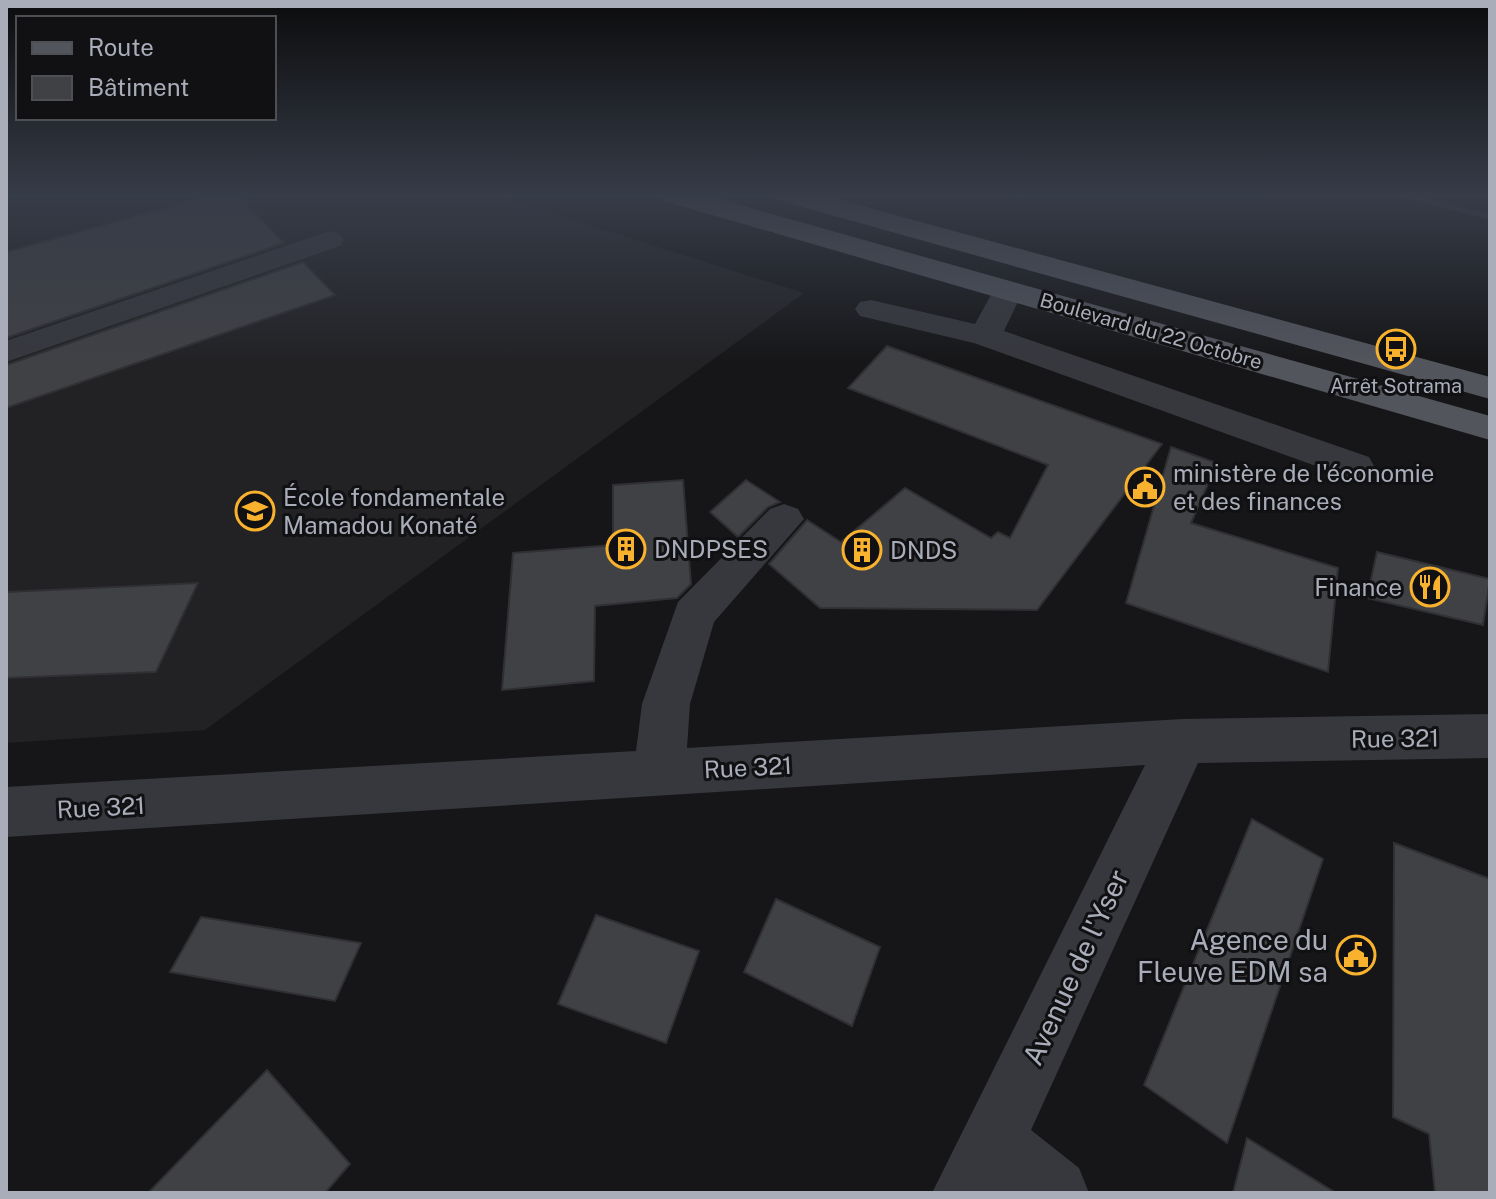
<svg xmlns="http://www.w3.org/2000/svg" width="1496" height="1199" font-family="'Public Sans',sans-serif">
<style>
.built{fill:#222225}
.lines{fill:none;stroke-linecap:round;stroke-linejoin:round}
.stream{fill:#2c353d;fill-rule:evenodd}
.building{fill:#404145;stroke:#303034;stroke-width:2}
.minor{fill:#37383e;fill-rule:evenodd}
.major{fill:#53555d;fill-rule:evenodd}
.labels{text-anchor:middle;dominant-baseline:central;stroke-width:6;stroke-linejoin:round;paint-order:stroke}
.far-street-label{font-size:20px;fill:#a8adb9;stroke:#111113}
.far-poi-label{font-size:20px;fill:#a8adb9;stroke:#111113}
.poi-label{font-size:24px;fill:#a8adb9;stroke:#111113;text-anchor:start}
.street-label{font-size:24px;fill:#a8adb9;stroke:#111113}
.near-poi-label{font-size:28px;fill:#a8adb9;stroke:#111113;text-anchor:end}
.near-street-label{font-size:28px;fill:#a8adb9;stroke:#111113}
</style>
<rect width="100%" height="100%" fill="#161618"/>
<polygon class="built" points="6,195 493,195 804,293 205,730 6,743"/>
<g class="lines">
<polygon class="stream" points="1394,195 1411,195 1490,214 1490,220"/>
</g>
<g class="building">
<polygon points="212,195 238,195 284,243 6,338 6,252"/>
<polygon points="303,262 335,295 6,408 6,365"/>
<polygon points="887,346 1162,444 1037,610 820,608 769,564 807,520 841,542 905,488 991,538 998,532 1010,538 1048,465 848,388"/>
<polygon points="1171,447 1217,463 1191,523 1338,568 1328,672 1126,603"/>
<polygon points="683,480 691,584 677,598 595,606 594,681 502,690 513,553 613,545 613,485"/>
<polygon points="746,480 780,502 768,507 738,537 710,512"/>
<polygon points="1377,552 1490,579 1483,625 1367,598"/>
<polygon points="198,583 156,672 6,678 6,592"/>
<polygon points="1252,819 1323,859 1227,1143 1144,1085"/>
<polygon points="1394,843 1490,879 1490,1193 1435,1193 1429,1134 1393,1117"/>
<polygon points="776,899 880,947 852,1026 744,972"/>
<polygon points="596,915 699,951 666,1043 558,1004"/>
<polygon points="201,917 361,943 335,1001 170,972"/>
<polygon points="267,1070 350,1164 325,1193 148,1193"/>
<polygon points="1247,1138 1336,1193 1233,1193"/>
</g>
<g class="lines">
<g class="minor">
<polygon points="330,231 340,234 344,240 340,246 6,362 6,341"/>
<polygon points="1008,282 1019,284 1023,291 1004,331 1369,457 1374,466 1369,475 1355,479 1341,475 974,343 860,316 855,309 860,302 871,300 975,324 997,284"/>
<polygon points="784,504 798,509 804,519 714,622 690,704 687,748 1183,719 1490,714 1490,758 1198,763 1031,1130 1079,1168 1089,1193 932,1193 1145,765 6,837 6,787 636,751 642,704 678,602 770,509"/>
</g>
<g class="major">
<polygon points="660,195 704,195 1490,416 1490,440 664,201"/>
<polygon points="777,195 822,195 1490,377 1490,399 781,201"/>
</g>
</g>
<linearGradient id="sky" x2="0" y2="1"><stop stop-color="#0c0c0d"/><stop offset="0.54" stop-color="#363c48"/><stop offset="1" stop-color="#363c48" stop-opacity="0"/></linearGradient>
<rect width="1496" height="363" fill="url(#sky)"/>
<defs>
<symbol id="bus-ring" viewBox="-11 -11 22 22"><circle r="9.5" fill="#111113" stroke="#f9b22d" stroke-width="1.5"/><path d="M-5-6H5V4H4V6H2V4H-2V6H-4V4H-5ZM-3.5-4V0h7V-4ZM-3.5 1.2v1.5H-2V1.2ZM2 1.2v1.5H3.5V1.2Z" fill="#f9b22d"/></symbol>
<symbol id="civic-ring" viewBox="-11 -11 22 22"><circle r="9.5" fill="#111113" stroke="#f9b22d" stroke-width="1.5"/><path d="M-.6-6.5H3V-4.5H.6V-3L4-1V1h2V6H-6V1h2V-1L-.6-3ZM-1.2 2.5V6h2.4V2.5Z" fill="#f9b22d"/></symbol>
<symbol id="school-ring" viewBox="-11 -11 22 22"><circle r="9.5" fill="#111113" stroke="#f9b22d" stroke-width="1.5"/><path d="M0-5L7-2L0 1L-7-2ZM-4 1L0 2.5L4 1V4Q0 6-4 4Z" fill="#f9b22d"/></symbol>
<symbol id="building-ring" viewBox="-11 -11 22 22"><circle r="9.5" fill="#111113" stroke="#f9b22d" stroke-width="1.5"/><path d="M-4-6H4V6H1V3H-1V6H-4ZM-2.5-4.3h1.7v1.8h-1.7ZM.8-4.3h1.7v1.8H.8ZM-2.5-1h1.7V.8h-1.7ZM.8-1h1.7V.8H.8Z" fill="#f9b22d"/></symbol>
<symbol id="restaurant-ring" viewBox="-11 -11 22 22"><circle r="9.5" fill="#111113" stroke="#f9b22d" stroke-width="1.5"/><path d="M-5-6h1v4h1v-4h1v4h1v-4h1v5L-1.5 .5V6h-2V.5L-5-1ZM5-6V6H3V1.5H1.5Q1.5-4 5-6Z" fill="#f9b22d"/></symbol>
</defs>
<g fill-rule="evenodd">
<use href="#bus-ring" x="1374" y="327" width="44" height="44"/>
<use href="#civic-ring" x="1123" y="465" width="44" height="44"/>
<use href="#school-ring" x="233" y="489" width="44" height="44"/>
<use href="#building-ring" x="604" y="527" width="44" height="44"/>
<use href="#building-ring" x="840" y="528" width="44" height="44"/>
<use href="#restaurant-ring" x="1408" y="565" width="44" height="44"/>
<use href="#civic-ring" x="1334" y="933" width="44" height="44"/>
</g>
<g class="labels">
<g class="far-street-label">
<text transform="translate(1151 331) rotate(16)">Boulevard du 22 Octobre</text>
</g>
<g class="far-poi-label">
<text x="1396" y="386">Arrêt Sotrama</text>
</g>
<g class="poi-label">
<text x="1173" y="473">ministère de l'économie<tspan x="1173" dy="28">et des finances</tspan></text>
<text x="283" y="497">École fondamentale<tspan x="283" dy="28">Mamadou Konaté</tspan></text>
<text x="654" y="549">DNDPSES</text>
<text x="890" y="550">DNDS</text>
<text x="1402" y="587" text-anchor="end">Finance</text>
</g>
<g class="street-label">
<text transform="translate(1395 738) rotate(-1)">Rue 321</text>
<text transform="translate(748 767) rotate(-3)">Rue 321</text>
<text transform="translate(101 807) rotate(-3)">Rue 321</text>
</g>
<g class="near-poi-label">
<text x="1328" y="939">Agence du<tspan x="1328" dy="32">Fleuve EDM sa</tspan></text>
</g>
<g class="near-street-label">
<text transform="translate(1075 967) rotate(-65)">Avenue de l'Yser</text>
</g>
</g>
<rect width="1496" height="1199" fill="none" stroke="#a8adb9" stroke-width="16"/>
<rect x="16" y="16" width="260" height="104" fill="#111113" stroke="#4d4f55" stroke-width="2"/>
<rect x="32" y="42" width="40" height="12" fill="#53555d" stroke="#4d4f55" stroke-width="2"/>
<text x="88" y="56" font-size="24" fill="#a8adb9">Route</text>
<rect x="32" y="76" width="40" height="24" fill="#404145" stroke="#4d4f55" stroke-width="2"/>
<text x="88" y="96" font-size="24" fill="#a8adb9">Bâtiment</text>
</svg>
